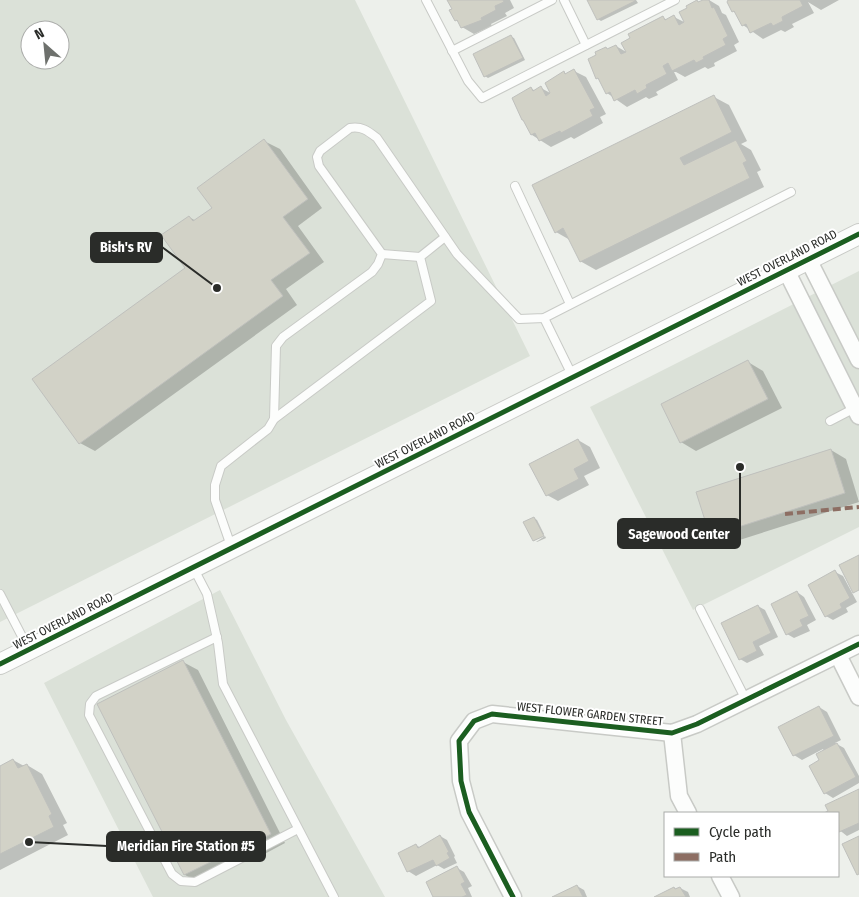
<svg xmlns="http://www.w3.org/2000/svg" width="859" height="897" font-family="'Fira Sans Condensed',sans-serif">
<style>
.built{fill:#dbe1d8;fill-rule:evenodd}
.shadow{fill:#0003}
.building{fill:#d2d2c7;stroke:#bfc0bd}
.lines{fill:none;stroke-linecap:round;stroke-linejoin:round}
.service-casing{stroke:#c8cac6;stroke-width:10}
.minor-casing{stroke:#c8cac6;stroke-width:19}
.tertiary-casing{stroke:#c8cac6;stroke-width:22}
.service{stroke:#fcfdfc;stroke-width:8}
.minor{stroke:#fcfdfc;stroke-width:16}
.tertiary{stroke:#fcfdfc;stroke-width:20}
.quiet{stroke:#8d6e63;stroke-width:4;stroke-dasharray:8 4;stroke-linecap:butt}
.cycleway-casing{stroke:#fff;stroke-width:8}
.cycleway{stroke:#1b5e20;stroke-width:5}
.labels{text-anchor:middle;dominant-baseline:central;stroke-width:4;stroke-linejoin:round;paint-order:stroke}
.street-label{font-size:12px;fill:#2a2c29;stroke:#fff}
.leader{fill:none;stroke:#2a2c29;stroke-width:2}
.callout-dot{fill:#2a2c29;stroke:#fff;stroke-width:2}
.callout{fill:#2a2c29;stroke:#2a2c29;stroke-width:2}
.callout-label{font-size:14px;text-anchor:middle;font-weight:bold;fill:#fff}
</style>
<rect width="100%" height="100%" fill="#edf0eb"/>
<g class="built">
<path d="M 0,0 L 355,0 L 530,356 L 0,622 ZM 30,30 L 60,30 L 60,60 L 30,60 Z"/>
<polygon points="859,271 859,527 693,610 590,407"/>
<polygon points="220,590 286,720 385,897 153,897 44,683"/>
</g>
<g class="shadow">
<polygon points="450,0 510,0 514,8 505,13 507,16 491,24 492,26 474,34 462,27 460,23 456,20"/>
<polygon points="588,0 636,0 638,3 601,21 598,19"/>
<polygon points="706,0 709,0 719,6 722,13 726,15 739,42 734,45 737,51 714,63 715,66 708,69 705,67 685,77 676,72 674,72 678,80 656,92 658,95 649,99 646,97 627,107 607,93 601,80 597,78 608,50 616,46 628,53 663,18 668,20 674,17 686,23 697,1 700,3"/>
<polygon points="728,0 839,0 821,10 808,2 814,13 792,24 794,27 785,32 781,30 763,39 743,25 736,13 733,11"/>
<polygon points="511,37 514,38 525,60 488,78 485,76"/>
<polygon points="574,71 586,77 606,114 600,117 603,123 574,139 571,137 551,147 532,135 526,121 531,88 535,91 541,88 552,94 564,73 567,74"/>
<polygon points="714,97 729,105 747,141 741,144 751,150 761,170 757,172 764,187 596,270 580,261 570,240 556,232"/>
<polygon points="264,141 280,149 322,208 298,226 324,262 286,289 297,305 95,451 80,443 187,268 189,217 196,221 213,208"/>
<polygon points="748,362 763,371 782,408 696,451 681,442"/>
<polygon points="578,440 590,447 600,468 584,476 589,485 558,501 547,495"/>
<polygon points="831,450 846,459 859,502 727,544 711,536 698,492"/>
<polygon points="534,518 537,520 544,534 534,541 525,523"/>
<polygon points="545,536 546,538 537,542 536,542"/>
<polygon points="835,572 843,576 857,602 846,608 848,612 833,620 826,616"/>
<polygon points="797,592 804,597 816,620 807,625 810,631 794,638 787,634"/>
<polygon points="758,606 765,610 778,637 759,646 764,655 747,663 740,659"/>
<polygon points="183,662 198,670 285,843 259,857 256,855 200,883 185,875 99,704"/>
<polygon points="819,707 827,712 841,740 835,743 844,748 859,776 859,783 833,798 825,793 821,760 824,751 823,749 802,760 794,755"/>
<polygon points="13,760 24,766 27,765 42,774 67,823 63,825 68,835 0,870 0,767"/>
<polygon points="859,791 859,830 847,836 838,829 838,813 827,813"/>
<polygon points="440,836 447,840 455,856 454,857 457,863 444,869 437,865 416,876 408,871 399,854 416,845 421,848"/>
<polygon points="457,868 464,872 472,886 468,888 472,897 435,897"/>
<polygon points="577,886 584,890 587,897 555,897"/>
<polygon points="674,888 677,890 680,888 688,892 690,897 657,897"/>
</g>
<g class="building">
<polygon points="447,0 503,0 504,2 495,6 496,10 481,18 482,20 461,28 457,20 455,21 449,10 452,9"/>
<polygon points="587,0 635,0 635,1 597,20"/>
<polygon points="697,0 698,2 703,0 709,0 712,8 714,7 728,36 723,39 726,45 703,57 704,59 696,63 694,60 672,71 668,63 663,66 667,74 646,85 647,88 637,94 635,90 614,101 610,92 606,94 598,78 596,79 588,59 596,55 595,52 606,47 607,49 616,45 621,54 626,52 621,43 630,38 628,34 663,16 665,20 674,15 679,25 684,22 679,12 687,8 686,6"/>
<polygon points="728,0 800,0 803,6 782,17 783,21 773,26 771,23 750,33 746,24 742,26 734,11 732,12 727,2"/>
<polygon points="511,35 523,58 484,77 473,54"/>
<polygon points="574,69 595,108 590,110 593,116 561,133 560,131 539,141 535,133 531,135 523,120 522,120 512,98 531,87 533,91 541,86 546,96 550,93 545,83 564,71 565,74"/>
<polygon points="714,95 732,132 680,158 684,165 736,140 747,161 743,163 750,178 580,262 563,228 555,233 532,185"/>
<polygon points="264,139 308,199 283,217 310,253 271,280 283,296 79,444 32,379 185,268 161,235 189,216 193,221 212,208 197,188"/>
<polygon points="748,360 768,399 680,443 661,404"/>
<polygon points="578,439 589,461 574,469 579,479 546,496 529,464"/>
<polygon points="831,449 845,493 710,536 696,492"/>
<polygon points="534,517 544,536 533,541 523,522"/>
<polygon points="859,555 859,590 853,593 839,565"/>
<polygon points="835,570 850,598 840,604 842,608 825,617 808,585"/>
<polygon points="797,591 809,616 800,620 803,626 786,635 771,604"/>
<polygon points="758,605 771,633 753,642 757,651 739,660 721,623"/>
<polygon points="183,660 271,834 242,849 241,847 184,875 97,704"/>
<polygon points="819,706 834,736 793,756 778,727"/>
<polygon points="837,743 856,777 824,794 809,766 819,760 816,754"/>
<polygon points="13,759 18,768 27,764 52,814 49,816 54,827 0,854 0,766"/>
<polygon points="859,789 859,823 839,832 838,813 824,813 828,811 825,805"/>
<polygon points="440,835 449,852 447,853 450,858 436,866 433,860 407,872 398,853 416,844 418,848"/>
<polygon points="859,836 859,874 857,875 842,844"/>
<polygon points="457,866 465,882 461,884 467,895 462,897 433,897 426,882"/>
<polygon points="577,885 583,897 552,897"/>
<polygon points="674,887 675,889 680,887 686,897 654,897"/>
</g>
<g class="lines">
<defs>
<g id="service">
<polyline points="426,0 468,81 482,98 675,0"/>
<polyline points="564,0 586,45"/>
<polyline points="452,51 552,0"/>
<polyline points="515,186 570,304"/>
<polyline points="382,254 420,257"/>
<polyline points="544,318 573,377"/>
<polyline points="274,419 431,301 420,257 445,237"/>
<polyline points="830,421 855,408"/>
<path d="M 231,546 L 215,500 L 215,485 L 221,466 L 268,429 L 274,419 L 276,346 L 283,337 L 372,272 L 378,264 L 382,254 L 319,166 L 317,157 L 320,151 L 350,128 C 362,126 368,131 377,138 L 457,254 L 519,319 L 544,318 L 791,192"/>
<polyline points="194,569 207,594 218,643 223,684 334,897"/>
<polyline points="0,594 28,648"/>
<polyline points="700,609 746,700"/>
<polyline points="217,637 96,696 90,704 89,715 172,874 181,881 195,882 298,829"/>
</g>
<g id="minor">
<polyline points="808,259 859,360"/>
<polyline points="786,270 859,416"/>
<polyline points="838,655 859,697"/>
<polyline points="672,733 679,796 688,813"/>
<polyline points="720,876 731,897"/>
<polyline points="513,897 469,812 461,781 459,741 474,721 492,714 672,733 697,724 859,644"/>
</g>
<polyline id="tertiary" points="0,664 859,234"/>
</defs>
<use href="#service" class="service-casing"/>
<use href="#minor" class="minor-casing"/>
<use href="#tertiary" class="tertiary-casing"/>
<use href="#service" class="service"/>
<use href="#minor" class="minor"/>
<use href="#tertiary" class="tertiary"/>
<polyline class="quiet" points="785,514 859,507"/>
<defs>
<g id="cycleway">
<polyline points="0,664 859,234"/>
<polyline points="513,897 469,812 461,781 459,741 474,721 492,714 672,733 697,724 859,644"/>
</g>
</defs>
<use href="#cycleway" class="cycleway-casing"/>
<use href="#cycleway" class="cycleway"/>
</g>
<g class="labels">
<g class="street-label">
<text transform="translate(787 258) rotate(-27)">WEST OVERLAND ROAD</text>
<text transform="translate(425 440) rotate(-27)">WEST OVERLAND ROAD</text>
<text transform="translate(63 621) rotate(-27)">WEST OVERLAND ROAD</text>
<text transform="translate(590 714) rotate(6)">WEST FLOWER GARDEN STREET</text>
</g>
</g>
<path class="leader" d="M217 288L162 247M740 467L740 534M29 842L107 846"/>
<g class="callout-dot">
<circle cx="217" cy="288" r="5"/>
<circle cx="740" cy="467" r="5"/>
<circle cx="29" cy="842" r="5"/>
</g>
<g class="callout">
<rect x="91" y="233" width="71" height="29" rx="5"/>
<rect x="618" y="519" width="122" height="29" rx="5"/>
<rect x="107" y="832" width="158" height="29" rx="5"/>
</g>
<g class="callout-label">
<text x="126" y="252">Bish's RV</text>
<text x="679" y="539">Sagewood Center</text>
<text x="186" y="851">Meridian Fire Station #5</text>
</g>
<rect x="664" y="812" width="175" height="65" fill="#ffffff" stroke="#aaaba9"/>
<rect x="674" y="828" width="25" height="8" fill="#1b5e20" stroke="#aaaba9"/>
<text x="709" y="837" font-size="15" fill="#2a2c29">Cycle path</text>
<rect x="674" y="853" width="25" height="8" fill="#8d6e63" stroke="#aaaba9"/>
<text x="709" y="862" font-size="15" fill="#2a2c29">Path</text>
<g transform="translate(45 45) rotate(333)"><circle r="24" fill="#ffffff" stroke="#aaaba9"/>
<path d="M0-4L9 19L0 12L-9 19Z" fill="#6e716d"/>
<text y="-8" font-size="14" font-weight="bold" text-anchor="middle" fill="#2a2c29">N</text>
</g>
</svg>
